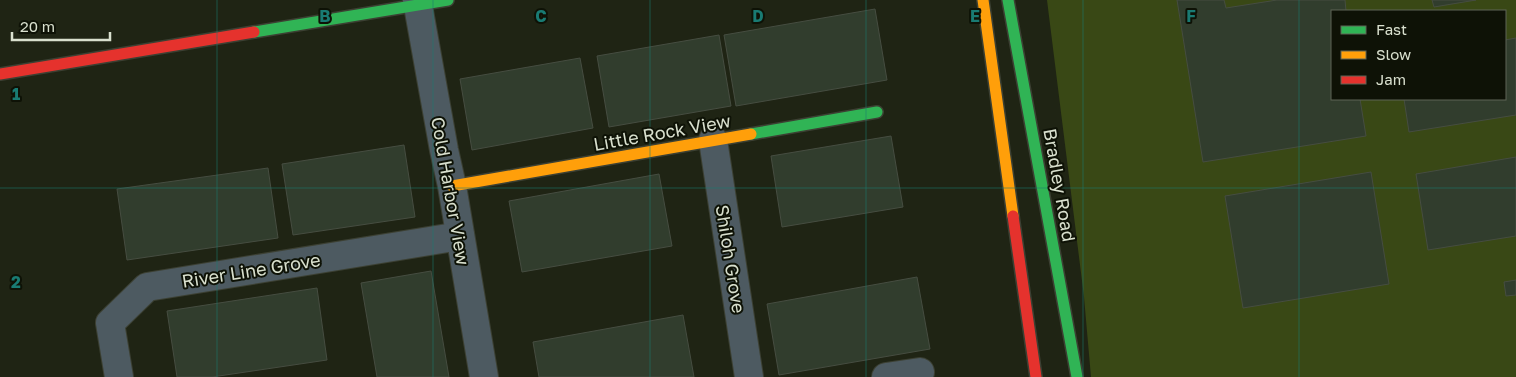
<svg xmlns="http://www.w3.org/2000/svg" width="1516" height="377" font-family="'Golos Text',sans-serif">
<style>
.green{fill:#394815;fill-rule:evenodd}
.building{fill:#313d2d;stroke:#464d41}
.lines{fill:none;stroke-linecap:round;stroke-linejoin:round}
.street-casing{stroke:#3c4033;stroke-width:30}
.fast-casing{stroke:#3c4033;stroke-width:14}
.slow-casing{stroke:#3c4033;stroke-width:14}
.jam-casing{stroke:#3c4033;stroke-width:14}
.street{stroke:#4d5a61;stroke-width:28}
.fast{stroke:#30b455;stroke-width:11}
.slow{stroke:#ff9f0a;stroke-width:11}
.jam{stroke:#e5322d;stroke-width:11}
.grid{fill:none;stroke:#197b73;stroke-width:1;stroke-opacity:0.55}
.labels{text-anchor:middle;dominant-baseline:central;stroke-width:4;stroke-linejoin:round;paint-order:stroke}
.street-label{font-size:18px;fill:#d9e0ce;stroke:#0e1206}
.grid-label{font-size:16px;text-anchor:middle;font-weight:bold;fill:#197b73;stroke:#0e1206;stroke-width:4;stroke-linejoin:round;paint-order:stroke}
</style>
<rect width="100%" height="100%" fill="#1f2414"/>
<path class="green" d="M 1047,0 L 1516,0 L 1516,377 L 1091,377 L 1084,297 ZM 1332,11 L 1505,11 L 1505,99 L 1332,99 Z"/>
<g class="building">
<polygon points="1177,0 1224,0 1226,8 1277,0 1345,0 1346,11 1332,11 1332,99 1360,99 1366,136 1203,162"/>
<polygon points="1432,0 1476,0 1434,7"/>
<polygon points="875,9 887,80 736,106 724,35"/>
<polygon points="719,35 731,106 609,127 597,56"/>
<polygon points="1516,38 1516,115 1409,132 1404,99 1505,99 1505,40"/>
<polygon points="580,58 593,128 472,150 460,79"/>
<polygon points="891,136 903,207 782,227 771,156"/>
<polygon points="404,145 415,217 293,235 282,164"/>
<polygon points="1516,157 1516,236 1428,250 1416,174"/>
<polygon points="268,168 278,238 127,260 117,189"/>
<polygon points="1371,172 1389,284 1243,308 1225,196"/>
<polygon points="659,174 672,246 522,272 509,201"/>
<polygon points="431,271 449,377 377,377 361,283"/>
<polygon points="917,277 930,349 779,375 767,304"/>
<polygon points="1516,280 1516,295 1506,296 1504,282"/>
<polygon points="317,288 327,360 212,377 177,377 167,311"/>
<polygon points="683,315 694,377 539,377 533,342"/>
</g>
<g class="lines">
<defs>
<g id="street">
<polyline points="417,0 444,150 452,186 484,377"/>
<polyline points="713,140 749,377"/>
<polyline points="119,377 110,323 147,287 460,236"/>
<polyline points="886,377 920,372"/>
</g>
<g id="fast">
<polyline points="1008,0 1077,377"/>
<polyline points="254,32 448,0"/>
<polyline points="751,134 877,112"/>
</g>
<g id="slow">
<polyline points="983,0 1013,216"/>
<polyline points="452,186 751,134"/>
</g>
<g id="jam">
<polyline points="0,74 254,32"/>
<polyline points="1013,216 1036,377"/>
</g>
</defs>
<use href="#street" class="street-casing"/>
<use href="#fast" class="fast-casing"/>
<use href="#slow" class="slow-casing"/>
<use href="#jam" class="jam-casing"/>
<use href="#street" class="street"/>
<use href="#fast" class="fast"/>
<use href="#slow" class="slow"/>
<use href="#jam" class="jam"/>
</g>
<path class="grid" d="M 217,0 L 217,377M 433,0 L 433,377M 650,0 L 650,377M 866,0 L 866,377M 1083,0 L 1083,377M 1299,0 L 1299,377M 0,188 L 1516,188"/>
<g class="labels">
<g class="street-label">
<text transform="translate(662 132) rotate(-10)">Little Rock View</text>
<text transform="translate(1060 185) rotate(80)">Bradley Road</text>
<text transform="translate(451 191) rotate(80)">Cold Harbor View</text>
<text transform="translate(731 259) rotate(81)">Shiloh Grove</text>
<text transform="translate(251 270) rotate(-9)">River Line Grove</text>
</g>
</g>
<g class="grid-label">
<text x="325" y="22">B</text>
<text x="541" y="22">C</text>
<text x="758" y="22">D</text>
<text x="975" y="22">E</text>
<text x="1191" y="22">F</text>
<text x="16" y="100">1</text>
<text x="16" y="288">2</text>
</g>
<rect x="1331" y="10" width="175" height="90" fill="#0e1206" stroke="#5f6456"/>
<rect x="1341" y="26" width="25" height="8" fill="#30b455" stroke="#5f6456"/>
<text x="1376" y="35" font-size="15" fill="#d9e0ce">Fast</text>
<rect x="1341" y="51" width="25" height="8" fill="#ff9f0a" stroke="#5f6456"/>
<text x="1376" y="60" font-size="15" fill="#d9e0ce">Slow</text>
<rect x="1341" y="76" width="25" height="8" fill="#e5322d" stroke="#5f6456"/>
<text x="1376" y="85" font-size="15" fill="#d9e0ce">Jam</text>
<path d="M12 32v8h98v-8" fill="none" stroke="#d9e0ce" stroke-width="2.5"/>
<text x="20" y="32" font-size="15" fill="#d9e0ce" stroke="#0e1206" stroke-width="4" paint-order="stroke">20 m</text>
</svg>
